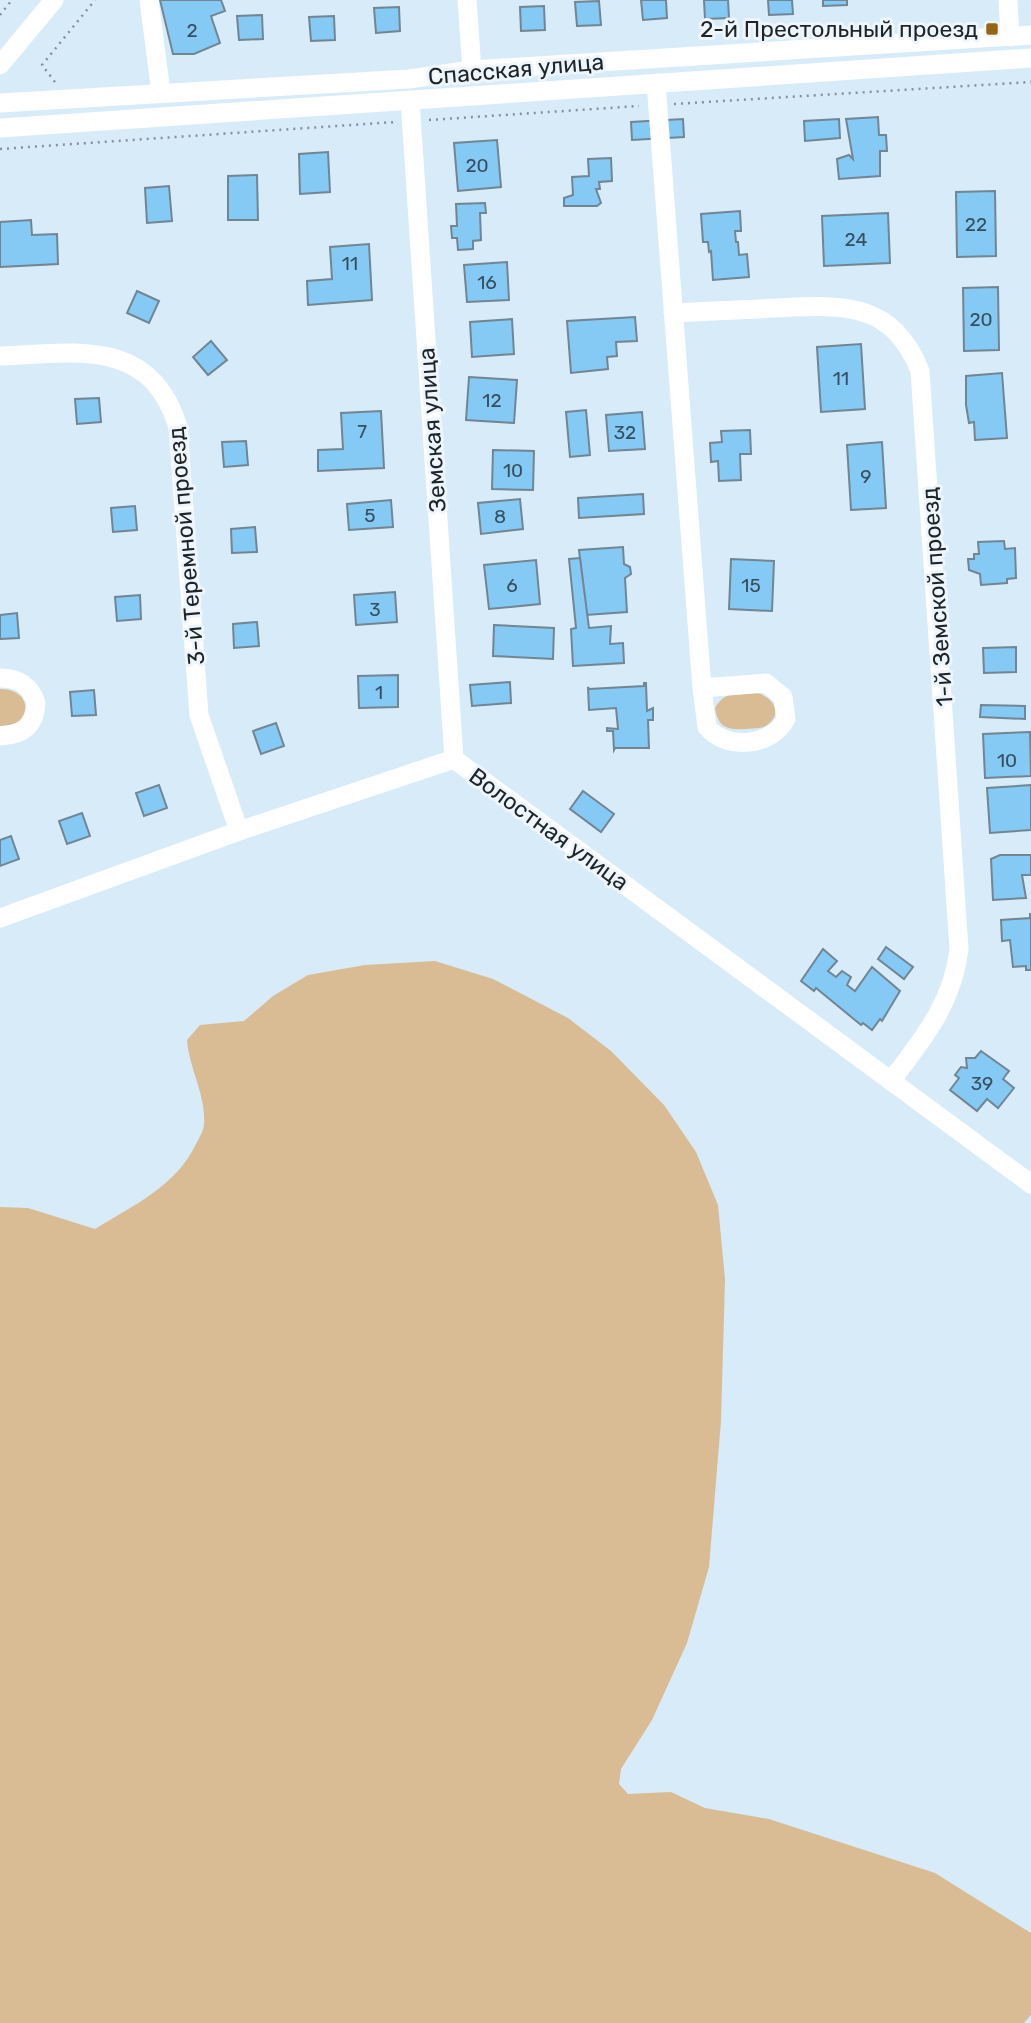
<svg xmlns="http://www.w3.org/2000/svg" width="1031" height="2023" font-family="Rubik,sans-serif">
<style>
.green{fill:#d9bc94}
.building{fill:#85c9f5;stroke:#728592;stroke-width:2}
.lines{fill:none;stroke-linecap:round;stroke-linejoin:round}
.path{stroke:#83929c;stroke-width:2.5;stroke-dasharray:2 5;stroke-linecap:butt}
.minor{stroke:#fff;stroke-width:19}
.poi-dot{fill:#946614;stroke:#eef6fc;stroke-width:2.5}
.labels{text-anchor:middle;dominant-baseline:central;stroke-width:6;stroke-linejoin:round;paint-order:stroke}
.number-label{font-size:19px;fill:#374e5d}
.poi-label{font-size:23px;fill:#1d252a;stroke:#eef6fc;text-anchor:end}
.street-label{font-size:23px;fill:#1d252a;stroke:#eef6fc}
</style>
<rect width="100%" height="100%" fill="#d7ebf9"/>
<g class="green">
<path d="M 0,689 C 23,689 34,707 17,724 L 0,726 Z"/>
<path d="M 753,692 C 769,694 786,711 767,725 C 762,729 753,728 746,729 C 728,730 718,728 715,708 C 724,692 736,693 753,692 Z"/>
<path d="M 435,961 L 493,979 L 568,1018 L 611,1051 L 664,1105 L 696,1152 L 718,1205 L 725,1279 L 721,1421 L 709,1567 L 687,1643 L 652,1720 L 621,1769 L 619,1784 L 628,1794 L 671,1792 L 705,1808 L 769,1819 L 935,1873 L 1031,1933 L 1031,2015 L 1024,2023 L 0,2023 L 0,1207 L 28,1208 L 95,1229 C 134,1205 176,1186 196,1144 C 199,1138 204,1130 204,1124 C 206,1095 189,1068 187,1040 L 200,1025 L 244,1021 L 273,996 L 308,975 L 365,965 Z"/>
</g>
<g class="building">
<polygon points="160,0 221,0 225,11 211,16 220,43 194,54 173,54"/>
<polygon points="641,0 666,0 667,18 643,20"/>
<polygon points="704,0 728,0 729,18 705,19"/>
<polygon points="768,0 792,0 793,14 769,15"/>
<polygon points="823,0 847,0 847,5 823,6"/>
<polygon points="599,1 601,25 577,26 575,2"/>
<polygon points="544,6 545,30 521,31 520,7"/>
<polygon points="399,7 400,31 376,33 374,8"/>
<polygon points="262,15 263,39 239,40 237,16"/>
<polygon points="334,16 335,40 311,41 309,17"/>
<polygon points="878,117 879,135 886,135 887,151 880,151 880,176 839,179 837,159 849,155 853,159 846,119"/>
<polygon points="683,119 684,137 632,140 631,122"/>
<polygon points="839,119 840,138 805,141 804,121"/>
<polygon points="497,140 501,187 458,191 454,143"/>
<polygon points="328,152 330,192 300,194 299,154"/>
<polygon points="611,158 612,181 599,182 600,189 596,189 601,203 597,206 564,206 564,198 573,195 572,177 589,176 588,159"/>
<polygon points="257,175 258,220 228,220 228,176"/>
<polygon points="169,186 172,221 147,223 145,188"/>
<polygon points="995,191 996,256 957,257 956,192"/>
<polygon points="485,203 486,213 480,213 481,240 473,241 473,249 458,250 457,238 452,238 451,226 457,226 456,204"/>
<polygon points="740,211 741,231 735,231 736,242 738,242 739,255 747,254 749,277 713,280 711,251 709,252 708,242 703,242 701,214"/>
<polygon points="888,213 890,263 824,266 822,216"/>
<polygon points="31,220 32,235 57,234 58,264 0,267 0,222"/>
<polygon points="369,244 372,300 308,305 307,281 332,279 330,247"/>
<polygon points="507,262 509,300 467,302 464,265"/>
<polygon points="998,287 999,350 964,351 963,288"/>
<polygon points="137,291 159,301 149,323 127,313"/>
<polygon points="635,317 637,341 616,342 617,356 607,357 608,369 571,373 567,321"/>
<polygon points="512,319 514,354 472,357 470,322"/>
<polygon points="211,341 227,360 208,375 193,357"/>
<polygon points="861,344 865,409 821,412 817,347"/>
<polygon points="1002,373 1007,438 975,440 974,422 969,423 966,405 966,376"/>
<polygon points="469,377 517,380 514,423 466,420"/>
<polygon points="99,398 101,422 77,424 75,399"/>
<polygon points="586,410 590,455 570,457 566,412"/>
<polygon points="381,411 384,468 318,471 318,450 343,449 341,413"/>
<polygon points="642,412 645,449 609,451 606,415"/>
<polygon points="750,430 751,454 740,454 741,480 719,481 718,461 711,462 710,443 722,442 721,431"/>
<polygon points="246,441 248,465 224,467 222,442"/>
<polygon points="882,442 886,508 851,510 847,445"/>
<polygon points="493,450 534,451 533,490 492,489"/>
<polygon points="643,494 644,514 579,518 578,498"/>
<polygon points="520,499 523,529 481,534 478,503"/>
<polygon points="391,500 393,527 349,530 347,504"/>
<polygon points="135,506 137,530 113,532 111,508"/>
<polygon points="255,527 257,552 232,553 231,529"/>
<polygon points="1004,541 1005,549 1015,548 1016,578 1007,579 1007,583 981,585 980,574 969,570 968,559 974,559 974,554 979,554 978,542"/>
<polygon points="623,547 624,564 630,567 631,574 625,578 627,612 586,615 579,550"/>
<polygon points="580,558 589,628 611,626 610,644 623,643 624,663 573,666 571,629 576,628 569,559"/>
<polygon points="731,559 774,561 772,611 729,609"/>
<polygon points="536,560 540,604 489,609 484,565"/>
<polygon points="395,592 397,622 356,625 354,595"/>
<polygon points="140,595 141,619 117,621 115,597"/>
<polygon points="17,613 19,638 0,639 0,615"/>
<polygon points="257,622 259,646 234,648 233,624"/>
<polygon points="494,625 554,628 553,659 493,656"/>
<polygon points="1016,647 1016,672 984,673 983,648"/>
<polygon points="398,675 398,707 359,708 358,676"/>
<polygon points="510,682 511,703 472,706 470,685"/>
<polygon points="644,683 646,683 647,711 653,708 653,720 648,720 649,748 615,748 614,750 613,731 607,731 607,728 618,729 616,708 589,710 588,687 589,689 644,686"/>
<polygon points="94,690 96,715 72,716 70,692"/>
<polygon points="981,705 1025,706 1025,719 980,717"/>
<polygon points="276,723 284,746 261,754 253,731"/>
<polygon points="1030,732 1031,776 985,778 983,734"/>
<polygon points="159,785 167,808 144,816 136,793"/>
<polygon points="1031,785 1031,830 990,833 987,788"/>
<polygon points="583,791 614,814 601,832 570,809"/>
<polygon points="82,813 90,836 67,844 59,821"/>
<polygon points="11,836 19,859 0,866 0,840"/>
<polygon points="1000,855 1031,855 1031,875 1022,875 1026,898 993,900 991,859"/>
<polygon points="1030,914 1031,914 1031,970 1026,970 1026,966 1013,967 1010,940 1002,941 1001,920 1030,918"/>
<polygon points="886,947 913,967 904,979 878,959"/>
<polygon points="823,949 837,961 828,971 836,977 842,971 851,977 847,985 855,991 872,967 900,991 882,1021 880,1019 872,1030 863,1023 861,1025 816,988 814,991 801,981"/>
<polygon points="981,1051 1009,1071 1003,1079 1014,1088 998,1108 987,1099 977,1111 950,1090 959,1078 955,1075 961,1067 967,1068 966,1058 975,1058"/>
</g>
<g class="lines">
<g class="path">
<polyline points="0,15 12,0"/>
<polyline points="55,82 42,65 95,0"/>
<polyline points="674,104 1031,82"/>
<polyline points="429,120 639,106"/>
<polyline points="0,149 395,122"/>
</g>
<g class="minor">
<polyline points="149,0 161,93"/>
<polyline points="467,0 472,70"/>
<polyline points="1008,0 1010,37"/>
<polyline points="0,65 54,0"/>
<path d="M 656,83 L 702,688 L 766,683 L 783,697 L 786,719 C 772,746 727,751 707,727 L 702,688"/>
<polyline points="410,100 454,759"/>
<polyline points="0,103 409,79 472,70 1031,35"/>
<polyline points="0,128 1031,58"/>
<path d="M 673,313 C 707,311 741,310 776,308 C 841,305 892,300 920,371 L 959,949 C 953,1003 923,1039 891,1081"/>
<path d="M 0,356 C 75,353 151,337 178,427 L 199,715 L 239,831"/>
<path d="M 0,678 C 19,678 30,685 36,703 C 35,726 22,735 0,736"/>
<polyline points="454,759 1031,1184"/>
<polyline points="0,918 239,831 454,759"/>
</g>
</g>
<rect class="poi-dot" x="985" y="22" width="14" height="14" rx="3.5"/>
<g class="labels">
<g class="number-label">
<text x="192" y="30">2</text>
<text x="477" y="165">20</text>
<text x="976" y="224">22</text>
<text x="856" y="239">24</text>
<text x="350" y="263">11</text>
<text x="487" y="282">16</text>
<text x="981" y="319">20</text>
<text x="841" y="378">11</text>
<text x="492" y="400">12</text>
<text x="362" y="431">7</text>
<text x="625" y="432">32</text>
<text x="513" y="470">10</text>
<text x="866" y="476">9</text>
<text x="370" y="515">5</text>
<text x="500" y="516">8</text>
<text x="512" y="585">6</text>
<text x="751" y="585">15</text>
<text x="375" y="609">3</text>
<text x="379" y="692">1</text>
<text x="1007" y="760">10</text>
<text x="982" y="1083">39</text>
</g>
<g class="poi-label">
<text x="978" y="29">2-й Престольный проезд</text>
</g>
<g class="street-label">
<text transform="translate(516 69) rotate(-5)">Спасская улица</text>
<text transform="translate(432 430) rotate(-94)">Земская улица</text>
<text transform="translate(186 546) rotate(-95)">3-й Теремной проезд</text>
<text transform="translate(937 597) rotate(-94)">1-й Земской проезд</text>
<text transform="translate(549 829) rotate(36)">Волостная улица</text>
</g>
</g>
</svg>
